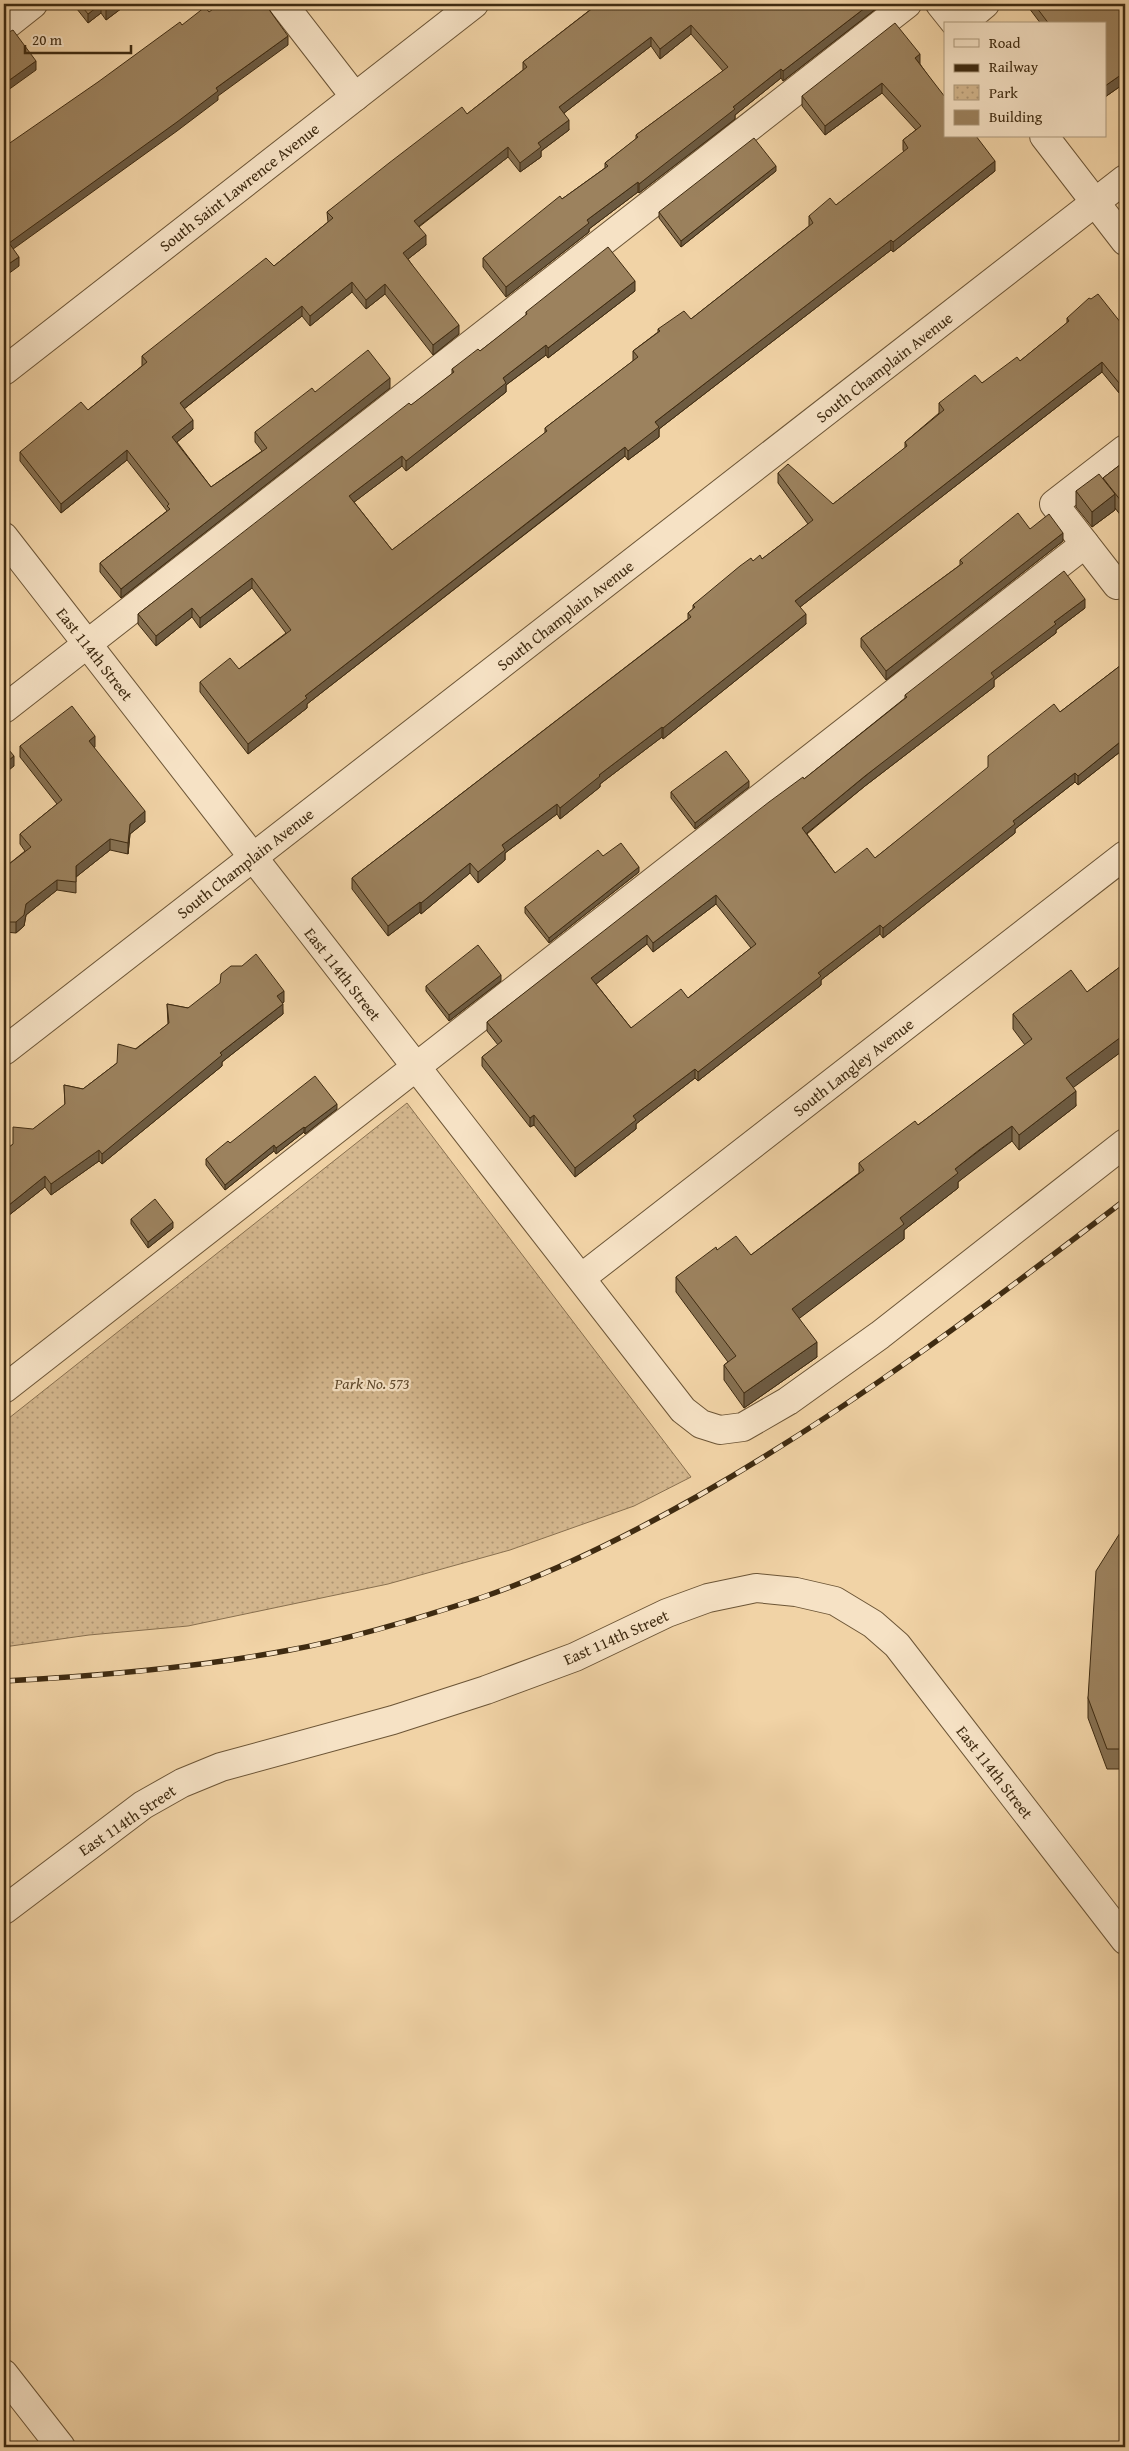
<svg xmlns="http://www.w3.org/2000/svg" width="1129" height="2451" font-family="'Gentium Book Plus',serif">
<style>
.park{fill:url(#park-dots);stroke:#89704f}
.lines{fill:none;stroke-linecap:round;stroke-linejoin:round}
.minor-casing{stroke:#6c5536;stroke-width:30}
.minor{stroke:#f6e2c5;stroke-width:28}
.rail-casing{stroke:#3f2b11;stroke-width:5.5}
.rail{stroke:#f6e2c5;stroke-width:4;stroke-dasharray:11;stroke-linecap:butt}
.wall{fill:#867051;stroke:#3f2b11;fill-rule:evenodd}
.shaded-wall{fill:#6d5b42;stroke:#3f2b11}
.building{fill:#9c825e;stroke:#3f2b11;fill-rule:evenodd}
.labels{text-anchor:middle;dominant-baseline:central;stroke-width:4.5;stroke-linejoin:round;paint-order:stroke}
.street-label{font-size:16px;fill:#3f2b11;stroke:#f6e2c5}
.park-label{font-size:16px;font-style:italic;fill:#5d472a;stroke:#f6e2c5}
</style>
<defs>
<pattern id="park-dots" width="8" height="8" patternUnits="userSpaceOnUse" patternTransform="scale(1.25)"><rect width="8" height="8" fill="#d3b68d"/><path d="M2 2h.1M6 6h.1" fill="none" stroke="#ad9472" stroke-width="1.8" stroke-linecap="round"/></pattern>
</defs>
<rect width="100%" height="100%" fill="#f1d3a6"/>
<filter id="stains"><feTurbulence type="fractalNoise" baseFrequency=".004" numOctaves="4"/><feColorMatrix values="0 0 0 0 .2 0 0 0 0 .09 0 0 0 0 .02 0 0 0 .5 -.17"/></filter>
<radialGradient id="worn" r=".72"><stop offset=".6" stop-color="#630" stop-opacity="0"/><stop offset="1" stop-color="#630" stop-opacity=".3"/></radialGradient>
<polygon class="park" points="407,1103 691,1477 634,1506 510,1550 388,1584 188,1626 89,1635 4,1647 4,1422"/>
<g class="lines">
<defs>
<g id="minor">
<polyline points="283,4 355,97"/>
<polyline points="940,4 956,24"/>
<polyline points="961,24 985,4"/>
<polyline points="4,27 33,4"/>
<polyline points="1044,136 1125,241"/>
<polyline points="4,371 474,4"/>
<polyline points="1125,449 1054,504 1117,585 1125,578"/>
<polyline points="4,537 683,1410 701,1424 720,1430 743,1427 788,1401 880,1335 1125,1143"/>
<polyline points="4,709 907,4"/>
<polyline points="4,1051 1125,179"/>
<polyline points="581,1278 1125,855"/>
<polyline points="4,1389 1085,544"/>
<polyline points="4,1910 143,1805 182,1783 221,1767 393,1720 486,1690 575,1657 667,1613 708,1598 756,1588 796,1592 835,1601 873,1624 897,1645 1125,1940"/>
<polyline points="4,2374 61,2447"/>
</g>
</defs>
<use href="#minor" class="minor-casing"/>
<use href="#minor" class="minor"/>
<defs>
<path id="rail" d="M 4,1681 C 100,1676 195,1668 290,1650 C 355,1638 420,1618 483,1597 C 558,1571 629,1535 698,1496 C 849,1410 988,1305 1125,1200"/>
</defs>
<use href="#rail" class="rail-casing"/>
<use href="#rail" class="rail"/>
</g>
<g class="wall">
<polygon points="73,4 128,4 122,8 106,20 101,13 88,23"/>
<polygon points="593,4 877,4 877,8 783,81 781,78 735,115 735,119 639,193 638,192 589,229 589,232 506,297 483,267 483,258 562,199 605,168 605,163 636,139 636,135 723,71 691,34 660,59 651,46 564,113 569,130 541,151 541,157 520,172 508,157 419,227 426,245 408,259 459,334 433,355 385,294 366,309 352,292 310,326 302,316 184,409 193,429 177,442 211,487 262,451 255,442 255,432 315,392 390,388 121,598 100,572 100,563 167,511 127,460 61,513 20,461 20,452 88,410 142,366 142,356 274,266 328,222 327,212 467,114 523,70 523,62 595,6"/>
<polygon points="1026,4 1125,4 1125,83 1105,97 1105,24 1041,24"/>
<polygon points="920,64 995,171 893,252 891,250 659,429 659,437 628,460 625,456 564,504 307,704 307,708 248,754 200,692 200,682 239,669 286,633 252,588 200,628 192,617 156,646 138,624 138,614 452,374 452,369 480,351 526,316 526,312 635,291 548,358 546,355 506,385 506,392 406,471 402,466 354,502 392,550 545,433 545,428 633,361 633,351 658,332 658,329 691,319 809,226 809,216 836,205 904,152 903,150 903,140 916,130 882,93 825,135 802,106 802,96"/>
<polygon points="776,171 681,247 659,218 659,212"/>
<polygon points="1067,318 1125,328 1119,393 1102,372 800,607 806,624 663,739 662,737 600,784 600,787 560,819 557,814 505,853 505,860 478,883 470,873 421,914 420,912 388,936 352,889 352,878 688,619 688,613 693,609 693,605 753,561 762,559 808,524 778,483 778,473 833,504 905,448 905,442 939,413 939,403 982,383 1020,361 1067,323"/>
<polygon points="1125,461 1125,521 1115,508 1115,510 1092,527 1076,507 1076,491 1103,479 1103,478"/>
<polygon points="1030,529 1063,541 886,680 861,647 861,638 960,565 960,560"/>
<path d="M 1085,608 L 1056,630 L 1056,633 L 994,680 L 994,687 L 865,786 L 807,834 L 835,873 L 875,858 L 1060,712 L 1125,662 L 1125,748 L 1078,785 L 1075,782 L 1015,829 L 1015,833 L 883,938 L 880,934 L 821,980 L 821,985 L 698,1081 L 695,1078 L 636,1124 L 636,1129 L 575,1177 L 534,1125 L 530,1127 L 482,1066 L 482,1057 L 498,1045 L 487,1031 L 487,1022 L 804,779 L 905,698 L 905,695 ZM 716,904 L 751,948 L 688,998 L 631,1028 L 596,984 L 647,944 L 653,952 Z"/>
<polygon points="20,746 95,747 94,748 145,822 130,834 128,854 110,850 76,877 76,893 57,890 26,915 24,926 16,933 5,932 4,868 25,851 20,844 20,834 57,804 20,757"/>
<polygon points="749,787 695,829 671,798 671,792"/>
<polygon points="639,872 549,943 525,913 525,907"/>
<polygon points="1125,963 1125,1049 1073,1087 1076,1106 1019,1150 1012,1141 979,1165 958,1182 958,1188 904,1230 904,1239 799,1318 817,1357 744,1408 724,1380 724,1365 728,1362 676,1292 676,1277 717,1250 751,1255 859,1173 859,1163 918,1125 1025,1045 1013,1029 1013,1014 1087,992"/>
<polygon points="501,981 449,1021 426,991 426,986"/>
<polygon points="284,1002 282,1003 283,1014 222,1062 222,1066 102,1164 99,1161 51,1195 45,1187 4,1219 4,1151 65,1105 64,1085 83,1089 168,1024 167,1004 188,1008"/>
<polygon points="337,1109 305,1134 304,1132 276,1154 274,1151 225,1190 206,1165 206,1159"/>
<polygon points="131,1219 173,1228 148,1248 131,1224"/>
<polygon points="1125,1525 1125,1769 1107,1769 1088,1718 1088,1698"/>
</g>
<g class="shaded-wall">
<polygon points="4,4 8,4 4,7"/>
<polygon points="101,4 101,13 88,23 88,14"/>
<polygon points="116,4 128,4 122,8 106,20 106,10"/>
<polygon points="870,4 877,4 877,8 783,81 783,71"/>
<polygon points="691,25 691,34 660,59 660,49"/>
<polygon points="288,36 288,45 218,96 218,100 177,131 9,252 9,243 216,88"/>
<polygon points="651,37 651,46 559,117 559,107"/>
<polygon points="920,54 920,64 915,58"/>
<polygon points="36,61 36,70 4,93 4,84"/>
<polygon points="781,69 781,78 735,115 735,119 639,193 639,184 733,107"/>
<polygon points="1125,72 1125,83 1105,97 1105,86"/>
<polygon points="882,83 882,93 825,135 825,126"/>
<polygon points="569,120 569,130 541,151 541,157 520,172 520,163 538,143"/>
<polygon points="508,147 508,157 414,230 414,221"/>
<polygon points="995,161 995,171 893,252 893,242"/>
<polygon points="776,166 776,171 681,247 681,241"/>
<polygon points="638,182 638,192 589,229 589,232 506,297 506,287 587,220"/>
<polygon points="426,235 426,245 403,263 403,253"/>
<polygon points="891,240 891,250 659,429 659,437 628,460 628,451 655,422"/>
<polygon points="19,257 19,266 4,277 4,267"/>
<polygon points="635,281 635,291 548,358 548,348"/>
<polygon points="352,282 352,292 310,326 310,316"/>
<polygon points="385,284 385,294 366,309 366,300"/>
<polygon points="302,306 302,316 180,412 180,403"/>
<polygon points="459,325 459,334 433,355 433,345"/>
<polygon points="546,345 546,355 506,385 506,392 406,471 406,461 503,378"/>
<polygon points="1102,362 1102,372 795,611 795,601"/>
<polygon points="390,378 390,388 121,598 121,589"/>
<polygon points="1125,378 1125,388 1119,393 1119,383"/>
<polygon points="193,420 193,429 172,446 172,437"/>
<polygon points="625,447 625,456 307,704 307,708 248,754 248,744 305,696"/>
<polygon points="127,450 127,460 61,513 61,504"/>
<polygon points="402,456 402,466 349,506 349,496"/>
<polygon points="1115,494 1115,510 1092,527 1092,512"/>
<polygon points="1063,533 1063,541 886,680 886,671"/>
<polygon points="252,578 252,588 200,628 200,618"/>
<polygon points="1085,599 1085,608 1056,630 1056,633 994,680 994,687 865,786 802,837 802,828 991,673 1054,622"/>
<polygon points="192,608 192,617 156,646 156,636"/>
<polygon points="806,614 806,624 663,739 663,728"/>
<polygon points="662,727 662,737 600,784 600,787 560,819 560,808 599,775"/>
<polygon points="95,736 95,747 89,752 89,741"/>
<polygon points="1125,738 1125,748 1078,785 1078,776"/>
<polygon points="14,756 14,766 4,774 4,764"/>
<polygon points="1075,773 1075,782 1015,829 1015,833 883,938 883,928 1013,821"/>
<polygon points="749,781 749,787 695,829 695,823"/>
<polygon points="557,804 557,814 505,853 505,860 478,883 478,872 502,845"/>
<polygon points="145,811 145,822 130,834 128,854 128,843 130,824"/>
<polygon points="110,839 110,850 76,877 76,866"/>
<polygon points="470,863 470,873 421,914 421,903"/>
<polygon points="639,867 639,872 549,943 549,938"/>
<polygon points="57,880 57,890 26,915 24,926 16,933 16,922 26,904"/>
<polygon points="716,895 716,904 653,952 653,943"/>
<polygon points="420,902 420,912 388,936 388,926"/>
<polygon points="4,922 5,922 5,932 4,933"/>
<polygon points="880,925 880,934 821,980 821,985 698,1081 698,1072 818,973"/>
<polygon points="647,935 647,944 591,988 591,978"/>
<polygon points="501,975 501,981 449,1021 449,1015"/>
<polygon points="284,991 284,1002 277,1007 277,996"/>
<polygon points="283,1004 283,1014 222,1062 222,1066 102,1164 102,1154 220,1053"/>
<polygon points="1125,1034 1125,1049 1066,1093 1066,1078"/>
<polygon points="695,1069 695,1078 636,1124 636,1129 575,1177 575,1168 633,1116"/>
<polygon points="1076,1091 1076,1106 1019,1150 1019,1135"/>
<polygon points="337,1104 337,1109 305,1134 305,1128"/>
<polygon points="534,1115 534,1125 530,1127 530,1118"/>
<polygon points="1012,1126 1012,1141 958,1182 958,1188 904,1230 904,1239 792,1324 792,1309 900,1218 955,1169"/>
<polygon points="304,1127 304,1132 276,1154 276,1148"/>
<polygon points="274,1145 274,1151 225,1190 225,1185"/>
<polygon points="99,1150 99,1161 51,1195 51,1184"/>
<polygon points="45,1176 45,1187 4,1219 4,1209"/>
<polygon points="173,1222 173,1228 148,1248 148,1242"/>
<polygon points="817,1342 817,1357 744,1408 744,1393"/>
</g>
<g class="building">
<polygon points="80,4 116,4 106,10 101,4 88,14"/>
<polygon points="220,4 265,4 288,36 216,88 218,91 177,122 9,243 19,257 4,267 4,147 98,82 180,22 182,25 205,7 209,12"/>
<polygon points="598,4 870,4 783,71 781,69 733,107 735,109 639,184 638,182 587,220 589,223 506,287 483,258 560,196 562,199 608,166 605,163 638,137 636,135 728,67 691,25 660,49 651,37 559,107 569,120 538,143 541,147 520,163 508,147 414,221 426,235 403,253 459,325 433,345 385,284 366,300 352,282 310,316 302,306 180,403 193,420 172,437 211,487 267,448 255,432 312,388 315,392 368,350 390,378 121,589 100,563 170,509 167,506 169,504 127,450 61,504 20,452 81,402 88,410 147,362 142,356 266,258 274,266 333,218 327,212 389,163 462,107 467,114 527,67 523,62"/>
<polygon points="1034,4 1125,4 1125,72 1105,86 1105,24 1049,24"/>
<polygon points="895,23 920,54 915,58 945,97 945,136 976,136 995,161 893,242 891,240 655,422 659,427 628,451 625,447 564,494 305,696 307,698 248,744 200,682 230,658 239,669 291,630 252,578 200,618 192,608 156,636 138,614 409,403 411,405 454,372 452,369 478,349 480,351 527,314 526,312 608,247 635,281 548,348 546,345 503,378 506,383 406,461 402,456 349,496 392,550 547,431 545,428 638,357 633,351 660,331 658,329 684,311 691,319 813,223 809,216 830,198 836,205 908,148 903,140 921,126 882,83 825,126 802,96"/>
<polygon points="13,30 36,61 4,84 4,33 7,33"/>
<polygon points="754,138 776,166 681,241 659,212"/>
<polygon points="1098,294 1125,328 1125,378 1119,383 1102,362 795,601 806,614 663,728 662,727 599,775 600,776 560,808 557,804 502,845 505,850 478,872 470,863 421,903 420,902 388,926 352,878 691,617 688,613 695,607 693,605 740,566 751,558 753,561 760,555 762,559 813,520 778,473 788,464 833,504 907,446 905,442 944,410 939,403 975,375 982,383 1017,357 1020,361 1069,321 1067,318 1089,298 1091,299"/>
<polygon points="1125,461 1125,506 1103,478"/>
<polygon points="1099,474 1115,494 1092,512 1076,491"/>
<polygon points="1018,513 1030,529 1049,514 1063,533 886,671 861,638 963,563 960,560"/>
<path d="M 1064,571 L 1085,599 L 1054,622 L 1056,624 L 991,673 L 994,677 L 865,776 L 802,828 L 835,873 L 867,848 L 875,858 L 988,767 L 988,756 L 1054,704 L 1060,712 L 1125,662 L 1125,738 L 1078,776 L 1075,773 L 1013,821 L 1015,824 L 883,928 L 880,925 L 818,973 L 821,976 L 698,1072 L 695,1069 L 633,1116 L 636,1120 L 575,1168 L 534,1115 L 530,1118 L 482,1057 L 502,1041 L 487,1022 L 769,802 L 803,777 L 804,779 L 907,697 L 905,695 ZM 716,895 L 756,944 L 688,998 L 681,989 L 631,1028 L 591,978 L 647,935 L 653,943 Z"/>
<polygon points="72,706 95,736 89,741 145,811 130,824 128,843 110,839 76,866 76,882 57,880 26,904 24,915 16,922 4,922 4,868 31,847 20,834 62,800 20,746"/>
<polygon points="4,744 14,756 4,764"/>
<polygon points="726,751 749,781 695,823 671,792"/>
<polygon points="621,843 639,867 549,938 525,907 598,850 603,856"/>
<polygon points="478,945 501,975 449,1015 426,986"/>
<polygon points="256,954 284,991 277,996 283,1004 220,1053 222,1055 102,1154 99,1150 51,1184 45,1176 4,1209 4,1151 13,1144 13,1127 33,1129 65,1104 64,1085 83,1089 117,1063 118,1044 136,1049 169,1023 167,1004 188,1008 220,983 221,974 231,966 242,966"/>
<polygon points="1125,963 1125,1034 1066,1078 1076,1091 1019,1135 1012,1126 979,1150 955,1169 958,1173 900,1218 904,1224 792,1309 817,1342 744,1393 724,1365 736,1356 676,1277 716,1247 717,1250 736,1236 751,1255 864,1170 859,1163 915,1121 918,1125 1032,1039 1013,1014 1071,970 1087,992"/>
<polygon points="315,1076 337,1104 305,1128 304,1127 276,1148 274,1145 225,1185 206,1159 228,1141 230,1143"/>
<polygon points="155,1199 173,1222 148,1242 131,1219"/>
<polygon points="1125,1525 1125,1749 1107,1749 1088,1698 1096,1571"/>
</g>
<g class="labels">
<g class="street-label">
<text transform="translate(239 187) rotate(-38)">South Saint Lawrence Avenue</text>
<text transform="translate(884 367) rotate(-38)">South Champlain Avenue</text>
<text transform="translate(565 615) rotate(-38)">South Champlain Avenue</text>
<text transform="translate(95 654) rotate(52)">East 114th Street</text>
<text transform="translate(245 863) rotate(-38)">South Champlain Avenue</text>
<text transform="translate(343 974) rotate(52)">East 114th Street</text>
<text transform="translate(853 1067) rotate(-38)">South Langley Avenue</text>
<text transform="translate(616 1637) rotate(-24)">East 114th Street</text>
<text transform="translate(995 1772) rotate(52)">East 114th Street</text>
<text transform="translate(127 1820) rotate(-34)">East 114th Street</text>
</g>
<g class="park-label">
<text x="372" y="1383">Park No. 573</text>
</g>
</g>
<rect width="1129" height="2451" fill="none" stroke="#f1d3a6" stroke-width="20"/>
<rect x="5" y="5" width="1119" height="2441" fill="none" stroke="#3f2b11" stroke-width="2.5"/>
<rect x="10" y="10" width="1109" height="2431" fill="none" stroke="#3f2b11"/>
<rect x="944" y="22" width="162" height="115" fill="#f6e2c5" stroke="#ad997d"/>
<rect x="954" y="39" width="25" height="8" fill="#f6e2c5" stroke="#ad997d"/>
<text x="989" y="48" font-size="15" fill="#3f2b11">Road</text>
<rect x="954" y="64" width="25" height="8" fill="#3f2b11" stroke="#ad997d"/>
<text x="989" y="72" font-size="15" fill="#3f2b11">Railway</text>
<rect x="954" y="85" width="25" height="15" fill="url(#park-dots)" stroke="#ad997d"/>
<text x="989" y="98" font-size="15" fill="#3f2b11">Park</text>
<rect x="954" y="110" width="25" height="15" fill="#9c825e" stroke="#ad997d"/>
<text x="989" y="122" font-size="15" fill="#3f2b11">Building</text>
<path d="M25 45v8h106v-8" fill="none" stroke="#3f2b11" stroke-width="2.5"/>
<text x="32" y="45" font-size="15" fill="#3f2b11" stroke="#f6e2c5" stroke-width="4" paint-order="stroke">20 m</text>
<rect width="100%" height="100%" filter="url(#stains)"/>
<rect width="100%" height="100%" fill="url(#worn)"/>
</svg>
